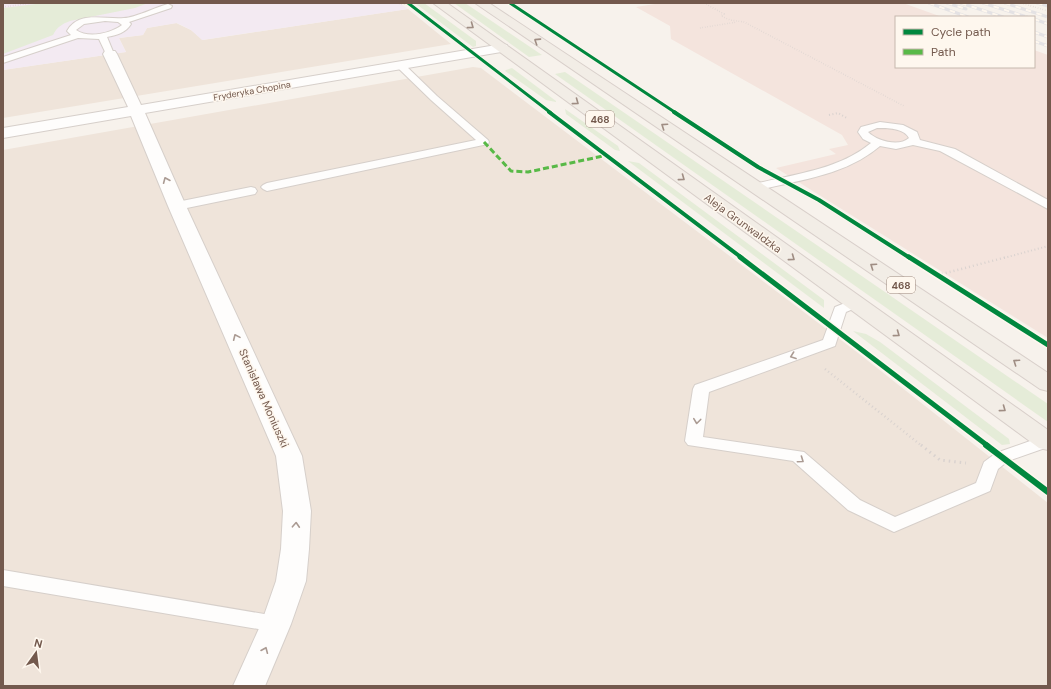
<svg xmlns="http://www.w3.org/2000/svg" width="1051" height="689" font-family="'DM Sans',sans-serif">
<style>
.residential{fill:#efe4da}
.commercial{fill:#f4e4dd}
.education{fill:#f3eaf2}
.green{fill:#e5ecd8}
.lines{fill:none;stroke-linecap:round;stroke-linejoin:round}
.lane-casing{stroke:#d6cfca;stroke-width:2}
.street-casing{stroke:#d6cfca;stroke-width:2}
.primary-casing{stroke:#d8cfca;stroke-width:2}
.path-far3{stroke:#d9d2cf;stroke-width:1.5;stroke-dasharray:0.5 2;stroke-linecap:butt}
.path-far2{stroke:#d9d2cf;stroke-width:2;stroke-dasharray:1 2.5;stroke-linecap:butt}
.path-far1{stroke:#d9d2cf;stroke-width:2.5;stroke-dasharray:1 3;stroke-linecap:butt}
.path{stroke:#d9d2cf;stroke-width:3;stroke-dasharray:1.5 4;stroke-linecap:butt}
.lane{fill:#fefdfc;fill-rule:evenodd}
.street{fill:#fefdfc;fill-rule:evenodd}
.primary{fill:#f2ede6;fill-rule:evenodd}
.rail-casing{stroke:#e4e2e4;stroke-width:3}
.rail{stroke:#fef7ee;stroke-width:2;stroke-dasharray:5.5;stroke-linecap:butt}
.quiet{stroke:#58b947;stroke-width:3;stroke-dasharray:6 3;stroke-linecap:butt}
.cycleway-far3-casing{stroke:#fef7ee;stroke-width:4.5}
.cycleway-far2-casing{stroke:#fef7ee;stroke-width:6}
.cycleway-far1-casing{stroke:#fef7ee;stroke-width:8}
.cycleway-casing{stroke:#fef7ee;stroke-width:9}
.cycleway-far3{stroke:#00873e;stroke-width:3}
.cycleway-far2{stroke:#00873e;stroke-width:4}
.cycleway-far1{stroke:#00873e;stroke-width:5}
.cycleway{stroke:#00873e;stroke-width:6}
.oneway{stroke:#9f8d83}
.oneway2{stroke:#ab9b93}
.labels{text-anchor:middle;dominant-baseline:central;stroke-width:3;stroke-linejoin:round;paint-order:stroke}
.far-street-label{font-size:9px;fill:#73594d;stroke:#fef7ee}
.shield{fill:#fef7ee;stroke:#9d887d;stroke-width:1}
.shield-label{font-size:10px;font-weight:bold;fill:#73594d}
.street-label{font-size:11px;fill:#73594d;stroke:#fef7ee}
</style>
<rect width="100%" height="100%" fill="#f7f2ec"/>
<g class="residential">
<polygon points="408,9 451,44 3,118 3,70 126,52 119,38 143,35 147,28 176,23 191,30 203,40"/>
<polygon points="473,67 481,68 858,353 1048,503 1048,686 3,686 3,150"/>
</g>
<polygon class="commercial" points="661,3 903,3 942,17 896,17 896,67 1034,67 1034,50 1048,55 1048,338 776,168 836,154 829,149 848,145 842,135 671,39 670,26 636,7"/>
<polygon class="education" points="3,3 400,3 408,9 202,40 191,30 177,23 147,28 143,35 119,38 126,52 3,70"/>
<g class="green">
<path d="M 44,3 L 148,3 L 135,8 L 70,21 C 62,24 57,27 53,35 L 3,54 L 3,8 Z"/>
<polygon points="415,3 424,3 476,41 476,46 473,47"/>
<polygon points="454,3 465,3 542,55 529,57"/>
<polygon points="512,68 556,101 556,102 546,100 505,71 506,70"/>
<polygon points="565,72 1048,404 1048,422 555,74"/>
<polygon points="565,109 618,146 620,151 615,150 566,114"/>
<polygon points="628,161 639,163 824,300 824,308"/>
<polygon points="853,331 866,334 880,342 1009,439 1010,444 1002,445"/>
</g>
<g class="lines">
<defs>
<g id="lane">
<path d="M 168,4 L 172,6 L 171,8 L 129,22 L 131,24 C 126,33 116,35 107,37 L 114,54 L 113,56 L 107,56 L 99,39 L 78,38 L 3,63 L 3,57 L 71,35 L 67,31 C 79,10 105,20 124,18 C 135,18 156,7 168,4 ZM 105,21 L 118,22 L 122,25 C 111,33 89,39 76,30 L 84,24 Z"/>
<polygon points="400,62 403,63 437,96 488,140 489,142 488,144 267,191 263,189 261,187 263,185 267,183 476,140 431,100 397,67 395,65"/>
<path d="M 880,122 L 903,125 L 917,132 L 920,140 L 955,149 L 1048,200 L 1048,209 L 940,151 L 913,145 L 896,149 L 880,146 C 845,176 798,180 755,191 L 751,189 L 749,187 L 751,185 C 792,174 837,171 871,143 L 863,139 L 858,132 L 861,127 ZM 877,128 C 887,128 904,128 909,138 C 899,147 877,141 868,132 Z"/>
<polygon points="251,187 255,188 257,191 255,194 177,210 173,209 171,206 173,203 177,202"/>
<polygon points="855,299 860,300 862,303 860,306 846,312 835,346 709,392 703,437 804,452 860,500 895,517 976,483 984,462 996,453 1047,435 1048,447 1008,461 998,469 990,491 894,532 848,510 793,461 688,445 685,441 693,389 695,385 823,340 835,307"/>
<polygon points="3,570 276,616 283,618 286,624 283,630 276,632 3,586"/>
</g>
<polygon id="street" points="502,44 507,45 508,48 507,51 145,113 186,206 302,456 311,511 309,549 306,581 291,624 265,686 233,686 261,624 276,581 281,549 283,511 276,456 168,206 131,116 3,138 3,128 128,107 103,54 105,51 115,51 117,54 141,105"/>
<g id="primary">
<polygon points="433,3 447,3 1048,430 1048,450 1039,448"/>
<polygon points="475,3 489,3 1048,373 1048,391 1040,389"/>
</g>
</defs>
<use href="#lane" class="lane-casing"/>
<use href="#street" class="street-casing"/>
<use href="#primary" class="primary-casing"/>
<g class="path-far3">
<polyline points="394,3 411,5"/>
<polyline points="704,3 724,14 721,16 730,20 744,22 904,106"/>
<polyline points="1021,3 1048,11"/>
<polyline points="3,7 32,3"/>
<polyline points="700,28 737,22"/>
</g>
<g class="path-far2">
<polyline points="829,115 838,113 847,118"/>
<polyline points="1004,258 1048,246"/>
</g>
<g class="path-far1">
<polyline points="938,275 1007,257"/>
<polyline points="825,369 922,446"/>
</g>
<polyline class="path" points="921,445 940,460 966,463"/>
<use href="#lane" class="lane"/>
<use href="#street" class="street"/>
<use href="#primary" class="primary"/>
<defs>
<g id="rail">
<polyline points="929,3 968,17"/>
<polyline points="947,3 966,9"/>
<polyline points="961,3 1003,17"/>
<polyline points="983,3 1027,17"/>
<polyline points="1005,3 1048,17"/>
<polyline points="1037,3 1048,6"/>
<polyline points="1034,19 1048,24"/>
<polyline points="1034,32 1048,37"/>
<polyline points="1034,41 1048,46"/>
</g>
</defs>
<use href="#rail" class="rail-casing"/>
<use href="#rail" class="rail"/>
<polyline class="quiet" points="484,142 511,171 528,172 608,155"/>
<defs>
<g id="cycleway-far3">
<polyline points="408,3 551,113"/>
<polyline points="510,3 676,113"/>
</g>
<g id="cycleway-far2">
<polyline points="549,112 742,258"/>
<polyline points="674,112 758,167 819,200 910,258"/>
</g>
<g id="cycleway-far1">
<polyline points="740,257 988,446"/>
<polyline points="909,257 1048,345"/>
</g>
<polyline id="cycleway" points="986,445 1048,492"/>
</defs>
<use href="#cycleway-far3" class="cycleway-far3-casing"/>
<use href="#cycleway-far2" class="cycleway-far2-casing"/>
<use href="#cycleway-far1" class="cycleway-far1-casing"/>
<use href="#cycleway" class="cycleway-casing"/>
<use href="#cycleway-far3" class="cycleway-far3"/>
<use href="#cycleway-far2" class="cycleway-far2"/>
<use href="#cycleway-far1" class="cycleway-far1"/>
<use href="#cycleway" class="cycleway"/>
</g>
<defs><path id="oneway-chevron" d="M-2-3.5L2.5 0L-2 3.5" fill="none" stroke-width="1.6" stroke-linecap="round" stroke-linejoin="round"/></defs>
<g class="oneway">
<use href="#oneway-chevron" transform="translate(471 26) rotate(36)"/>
<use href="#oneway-chevron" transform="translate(537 41) rotate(-147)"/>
<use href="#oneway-chevron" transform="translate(576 102) rotate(36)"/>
<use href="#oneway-chevron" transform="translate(664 126) rotate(-146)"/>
<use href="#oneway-chevron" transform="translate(682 178) rotate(36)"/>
<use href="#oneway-chevron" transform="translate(792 258) rotate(36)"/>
<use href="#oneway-chevron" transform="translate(873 266) rotate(-146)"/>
<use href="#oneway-chevron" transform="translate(897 334) rotate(36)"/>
<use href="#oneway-chevron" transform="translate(1016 362) rotate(-146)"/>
<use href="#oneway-chevron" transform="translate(1003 409) rotate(36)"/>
</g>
<g class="oneway2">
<use href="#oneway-chevron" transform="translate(166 180) rotate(-113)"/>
<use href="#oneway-chevron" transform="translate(236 337) rotate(-114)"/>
<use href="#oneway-chevron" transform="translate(793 356) rotate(160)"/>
<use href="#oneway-chevron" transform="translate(697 421) rotate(97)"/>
<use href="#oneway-chevron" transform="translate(801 460) rotate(35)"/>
<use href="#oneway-chevron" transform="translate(296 525) rotate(-87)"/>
<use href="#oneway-chevron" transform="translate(265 650) rotate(-67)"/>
</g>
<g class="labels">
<g class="far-street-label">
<text transform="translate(252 91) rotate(-10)">Fryderyka Chopina</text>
</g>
<g class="shield">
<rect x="586" y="111" width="28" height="16" rx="3"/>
<rect x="887" y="277" width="28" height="16" rx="3"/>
</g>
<g class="shield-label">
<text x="600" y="119">468</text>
<text x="901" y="285">468</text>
</g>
<g class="street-label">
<text transform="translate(743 223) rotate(36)">Aleja Grunwaldzka</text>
<text transform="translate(264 398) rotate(66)">Stanisława Moniuszki</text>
</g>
</g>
<rect width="1051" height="689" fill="none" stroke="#73594d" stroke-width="8"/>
<rect x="895" y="16" width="140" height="52" fill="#fef7ee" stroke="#c6b8ae"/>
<rect x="903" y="29" width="20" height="6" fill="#00873e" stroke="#c6b8ae"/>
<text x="931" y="36" font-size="12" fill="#73594d">Cycle path</text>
<rect x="903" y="49" width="20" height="6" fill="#58b947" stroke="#c6b8ae"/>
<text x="931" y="56" font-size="12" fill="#73594d">Path</text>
<g transform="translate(36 653) rotate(14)" stroke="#fef7ee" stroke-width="3" paint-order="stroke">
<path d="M0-3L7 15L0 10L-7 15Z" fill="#73594d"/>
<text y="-6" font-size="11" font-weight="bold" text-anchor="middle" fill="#73594d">N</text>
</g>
</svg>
